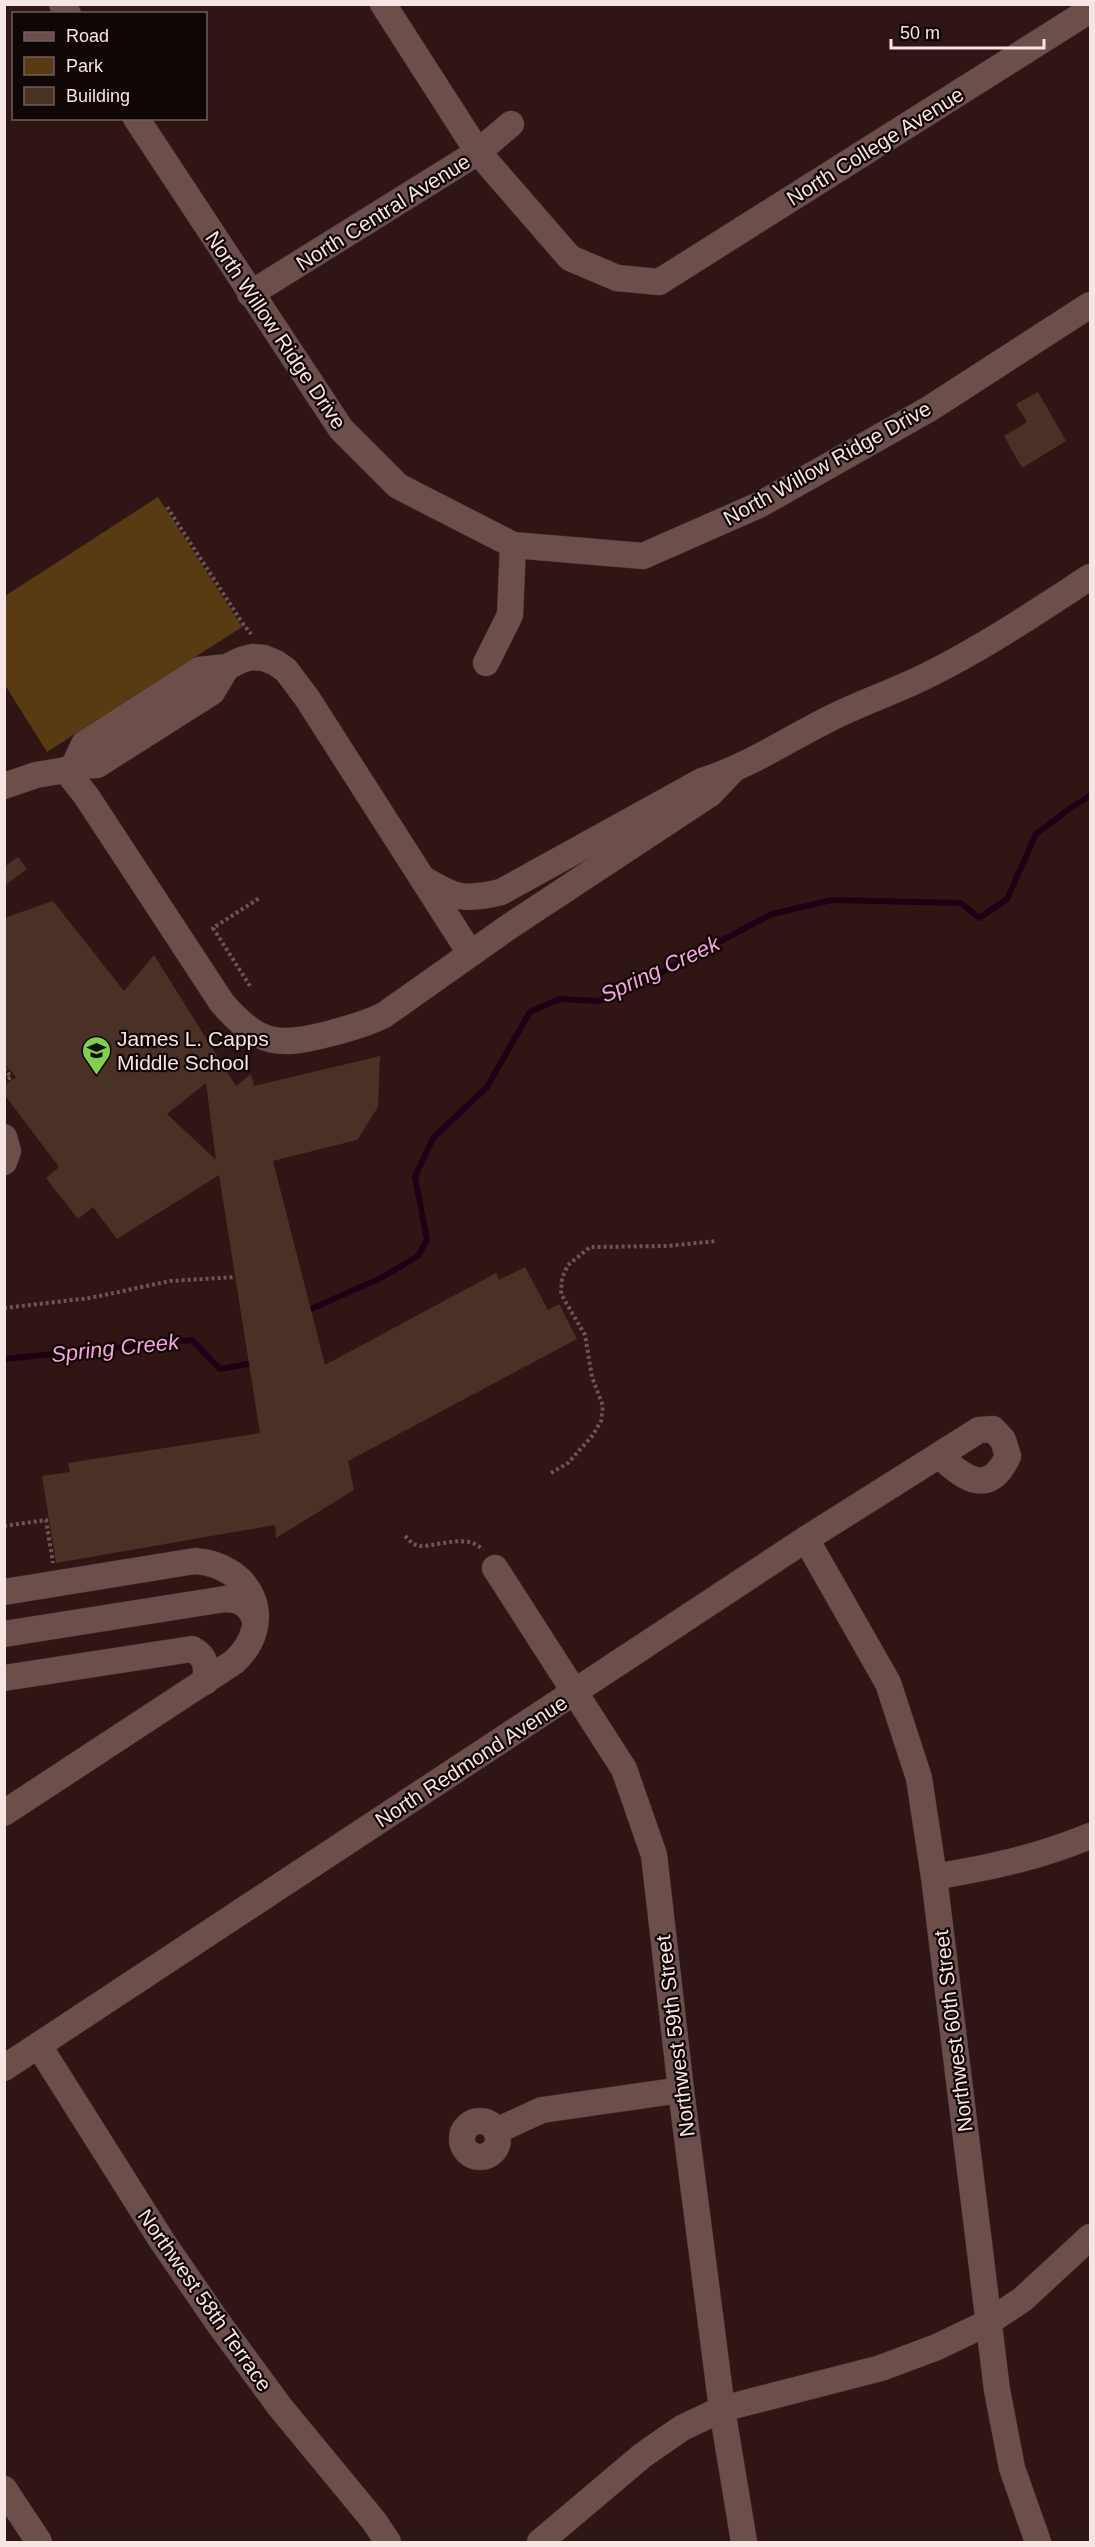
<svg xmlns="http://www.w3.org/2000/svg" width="1095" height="2547" font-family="Helvetica,sans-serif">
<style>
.green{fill:#583a13}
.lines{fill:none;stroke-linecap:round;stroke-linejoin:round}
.stream{stroke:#1e0015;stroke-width:6}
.building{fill:#493126;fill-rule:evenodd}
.minor-casing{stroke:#43302f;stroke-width:27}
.path{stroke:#6c5554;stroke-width:4;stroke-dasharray:3 3;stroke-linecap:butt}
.minor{stroke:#6c4e4b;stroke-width:26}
.labels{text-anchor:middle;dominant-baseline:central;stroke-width:4.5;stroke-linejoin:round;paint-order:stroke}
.street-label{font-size:21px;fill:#f7e5e3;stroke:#100605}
.poi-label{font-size:21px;fill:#f7e5e3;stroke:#100605;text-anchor:start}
.water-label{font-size:22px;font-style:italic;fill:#f7a4da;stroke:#100605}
</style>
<rect width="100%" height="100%" fill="#2f1615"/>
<polygon class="green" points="158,497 242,627 47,752 5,685 5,596"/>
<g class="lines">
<g class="stream">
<polyline points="311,1309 381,1278 418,1256 427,1240 415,1177 433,1138 487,1087 530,1012 559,999 598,1001 647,980 772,914 832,900 961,903 979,918 1007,899 1036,834 1069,809 1090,796"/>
<polyline points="4,1359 192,1340 220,1369 248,1364"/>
</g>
</g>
<g class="building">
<polygon points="1038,392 1066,441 1022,468 1004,436 1027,422 1016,404"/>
<polygon points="18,857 27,869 4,886 4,867"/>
<path d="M 53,901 L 124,991 L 154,955 L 236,1086 L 251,1074 L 254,1086 L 380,1056 L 378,1107 L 357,1140 L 273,1161 L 325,1365 L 496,1273 L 499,1280 L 525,1267 L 548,1310 L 559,1304 L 577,1339 L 348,1461 L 354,1490 L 276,1538 L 275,1525 L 56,1563 L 42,1476 L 70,1472 L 68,1463 L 260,1433 L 219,1175 L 117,1239 L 93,1207 L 78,1219 L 46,1178 L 59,1167 L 4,1094 L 4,1086 L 16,1077 L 4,1063 L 4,918 ZM 206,1083 L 216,1160 L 167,1114 Z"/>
</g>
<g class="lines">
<defs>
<g id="minor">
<polyline points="62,4 68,14"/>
<polyline points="383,4 478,152 570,258 617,278 659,282 1090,10"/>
<polyline points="136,118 341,429 398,486 513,545 643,556 759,505 929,409 1090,305"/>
<polyline points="250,294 478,152 511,124"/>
<polyline points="486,663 510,615 513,545"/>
<polyline points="74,766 84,744 199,670 227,667 241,660 252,657 264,658 276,663 286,670 307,698 470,953"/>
<path d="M 66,770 L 87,797 L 222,1003 C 260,1046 278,1047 332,1033 C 350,1028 367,1024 384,1015 L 507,928 L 710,794 L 731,772"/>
<polyline points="4,786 36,775 66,770 74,766 97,765 212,692 227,667"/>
<path d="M 422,878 C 455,898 463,901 501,892 L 702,781 C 747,767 787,740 829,719 C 862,702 897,691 930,674 C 986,646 1038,611 1090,577"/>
<polyline points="4,1137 8,1151 4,1162"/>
<polyline points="806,1539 888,1683 919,1778 934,1877 997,2390 1012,2468 1038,2542"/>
<polyline points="495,1568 624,1769 654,1855 681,2090 722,2409 744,2542"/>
<path d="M 4,1592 L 195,1561 C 251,1565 278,1621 234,1662 L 4,1813"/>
<path d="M 4,1634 L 225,1599 C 241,1599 251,1606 255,1621"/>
<path d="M 4,1678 L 192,1649 C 207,1657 207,1667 205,1682"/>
<path d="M 934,1877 C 991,1867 1037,1858 1090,1836"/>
<polyline points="39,2046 162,2241 219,2324 280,2407 374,2521 388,2542"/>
<path d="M 4,2068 L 806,1539 L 979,1430 L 993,1429 L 1003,1440 L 1008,1456 C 989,1497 964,1479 940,1456"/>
<circle cx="480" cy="2139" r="18"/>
<polyline points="496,2131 542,2110 681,2090"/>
<polyline points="4,2489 39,2542"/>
<polyline points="540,2542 643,2455 682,2428 722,2409 881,2368 937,2347 987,2323 1023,2299 1090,2237"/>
</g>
</defs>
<use href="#minor" class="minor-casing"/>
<g class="path">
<polyline points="167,507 243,624 251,634"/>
<polyline points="250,986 213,928 261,897"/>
<polyline points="4,1068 11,1077 4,1082"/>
<polyline points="4,1308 90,1298 170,1281 235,1277"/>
<polyline points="551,1473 568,1463 593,1435 601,1421 603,1406 592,1377 585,1335 561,1294 562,1278 568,1265 590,1247 667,1246 717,1241"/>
<polyline points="4,1526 46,1520 53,1563"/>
<path d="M 405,1536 L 413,1544 L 420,1546 C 440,1546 468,1533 483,1550"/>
</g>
<use href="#minor" class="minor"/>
</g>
<defs>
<symbol id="school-pin" viewBox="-11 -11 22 30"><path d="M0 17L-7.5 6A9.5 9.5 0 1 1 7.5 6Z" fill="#81d050" stroke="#100605"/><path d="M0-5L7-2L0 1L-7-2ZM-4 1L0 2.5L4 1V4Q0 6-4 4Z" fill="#111"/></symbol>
</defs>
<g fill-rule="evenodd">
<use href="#school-pin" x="80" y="1034" width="33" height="45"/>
</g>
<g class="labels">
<g class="street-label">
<text transform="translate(875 146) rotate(-32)">North College Avenue</text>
<text transform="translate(383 212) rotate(-32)">North Central Avenue</text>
<text transform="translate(276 330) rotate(56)">North Willow Ridge Drive</text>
<text transform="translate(827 463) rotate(-29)">North Willow Ridge Drive</text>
<text transform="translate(471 1761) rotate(-33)">North Redmond Avenue</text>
<text transform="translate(953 2031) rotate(-97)">Northwest 60th Street</text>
<text transform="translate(675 2036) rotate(-97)">Northwest 59th Street</text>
<text transform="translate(205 2300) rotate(55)">Northwest 58th Terrace</text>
</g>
<g class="poi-label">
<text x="117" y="1038">James L. Capps<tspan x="117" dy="24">Middle School</tspan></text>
</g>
<g class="water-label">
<text transform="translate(660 969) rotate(-25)">Spring Creek</text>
<text transform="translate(115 1348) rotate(-6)">Spring Creek</text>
</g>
</g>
<rect width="1095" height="2547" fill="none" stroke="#f7e5e3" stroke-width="12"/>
<rect x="12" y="12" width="195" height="108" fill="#100605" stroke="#6c5f5e" stroke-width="1.5"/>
<rect x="24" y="32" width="30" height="9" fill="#6c4e4b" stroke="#6c5f5e" stroke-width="1.5"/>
<text x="66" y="42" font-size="18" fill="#f7e5e3">Road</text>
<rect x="24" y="57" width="30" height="18" fill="#583a13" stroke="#6c5f5e" stroke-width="1.5"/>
<text x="66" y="72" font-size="18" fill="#f7e5e3">Park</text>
<rect x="24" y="87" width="30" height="18" fill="#493126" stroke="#6c5f5e" stroke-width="1.5"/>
<text x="66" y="102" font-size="18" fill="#f7e5e3">Building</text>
<path d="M891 39v9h153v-9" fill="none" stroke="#f7e5e3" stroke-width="3"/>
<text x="900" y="39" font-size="18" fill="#f7e5e3" stroke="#100605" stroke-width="4.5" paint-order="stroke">50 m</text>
</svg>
